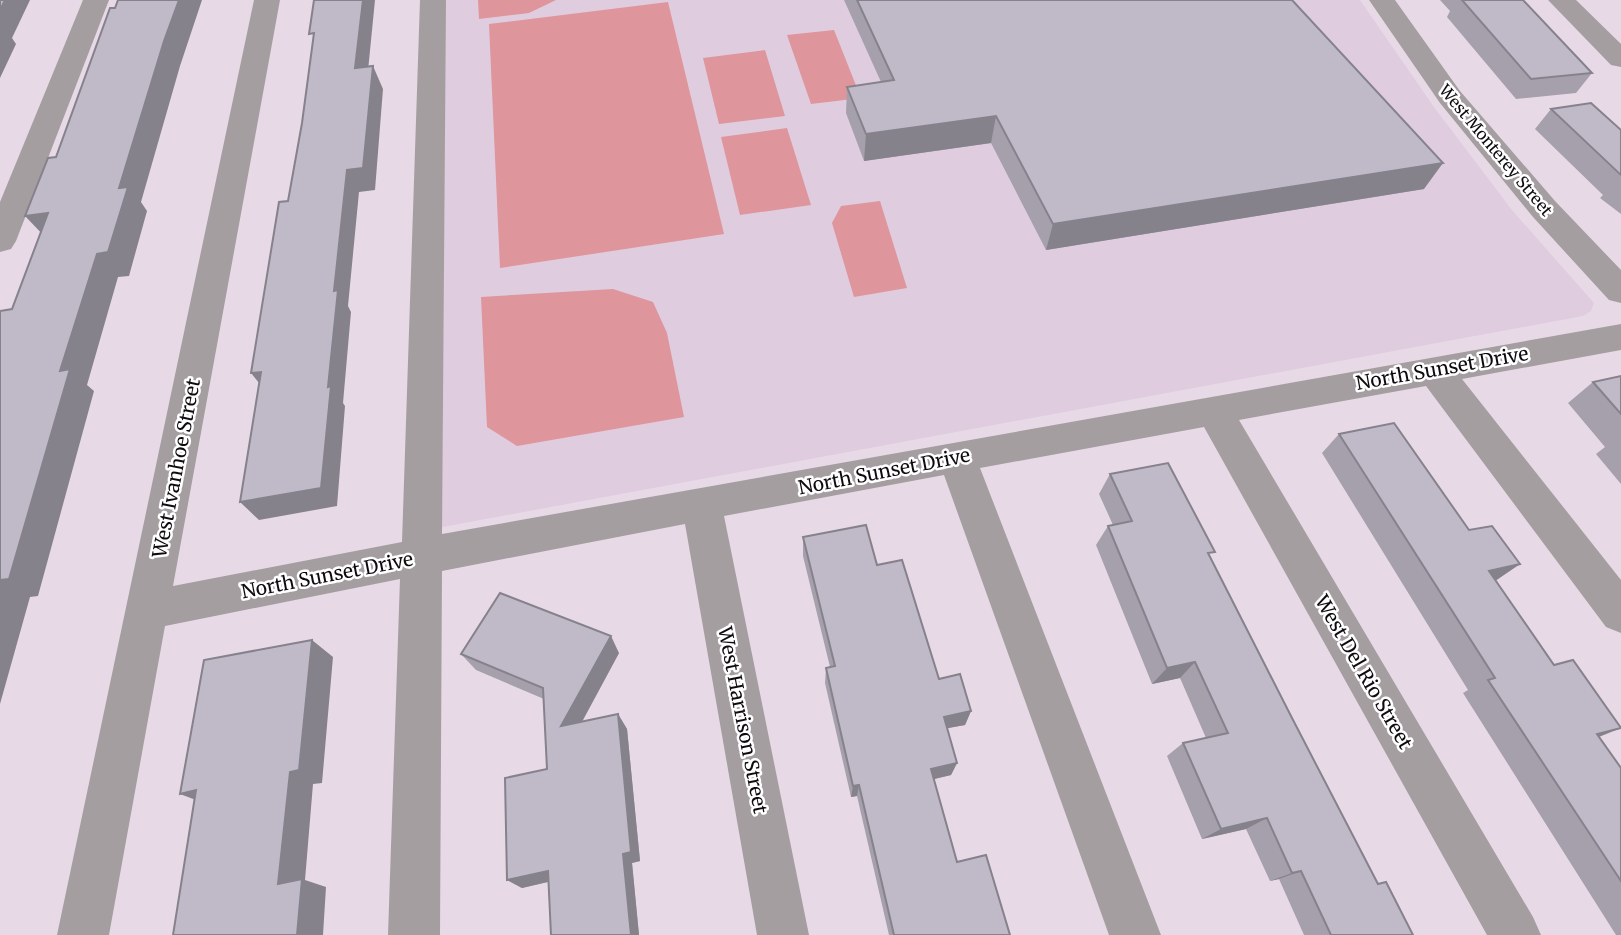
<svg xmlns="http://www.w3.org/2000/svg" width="1621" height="935" viewBox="0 0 1621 935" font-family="Merriweather,serif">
<rect width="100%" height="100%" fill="#e7dae6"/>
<!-- built -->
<path fill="#dfcddf" d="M438,0h922l74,107 78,103 82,93 -3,8 -8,5 -1151,213z"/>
<!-- green -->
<g fill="#de959b">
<path d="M478,0h78l-27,13 -50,6z"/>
<path d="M668,2l56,232 -224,34 -11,-244z"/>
<path d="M834,30l27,68 -50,6 -24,-69z"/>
<path d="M765,50l20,66 -66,8 -16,-66z"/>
<path d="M787,128l24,77 -71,10 -19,-78z"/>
<path d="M880,201l27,87 -53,9 -22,-74 9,-17z"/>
<path d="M613,289l40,13 14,31 17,84 -167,29 -30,-19 -6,-130z"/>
</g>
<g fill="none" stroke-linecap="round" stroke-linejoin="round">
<!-- minor -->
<g fill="#a59ea1" fill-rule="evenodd">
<path d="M83,0h26l-93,241 -5,8 -11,3v-50z"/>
<path d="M254,0h26l-107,586 229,-44 18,-542h26l-4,534 1179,-210v26l-159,29 159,201v53l-15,-6 -180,-241 -187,34 294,497 8,18h-54l-283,-508 -224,41 181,467h-52l-165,-460 -220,41 85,419h-52l-72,-411 -243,47 -2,364h-52l12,-356 -235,47 -56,309h-52z"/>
<path d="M1369,0h26l65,91 95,110 66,69v33l-12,-3 -76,-83 -93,-114z"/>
<path d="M1548,0h28l45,44v23l-10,-2z"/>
</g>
</g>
<!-- wall -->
<g fill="#a5a0ac">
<path d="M844,0h448l132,189 -378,61 -55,-107 -127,18 -18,-48 1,-26 34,-5z"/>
<path d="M1440,0h83l69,73 -16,20 -60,6 -69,-82 3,-6z"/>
<path d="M1551,109l70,21v84l-21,-16 3,-3 -68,-66z"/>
<path d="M1621,376v108l-25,-30 9,-7 -37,-44 25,-21z"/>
<path d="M1339,434l130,96 51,34 -25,17 104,156 22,31v167h-5l-153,-242 5,-3 -146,-237z"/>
<path d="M1110,474l100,84 168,326 35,51h-109l-25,-56 -9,2 -24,-52 -44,10 -35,-83 16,-13 23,-5 -26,-60 -28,6 -56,-139 12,-19 5,-1 -14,-31z"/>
<path d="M803,537l74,28 62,114 32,32 -6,14 -18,3 10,35 -6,12 -17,4 23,83 53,73h-121l-32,-139 -6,1 -26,-114 1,-15 4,-1 -27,-111z"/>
<path d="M619,653l-37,69 36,-8 9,15 13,132 -8,2 7,72h-88l-3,-53 -26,6 -15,-8 40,-111 -3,-70 -68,-29 -15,-16z"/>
</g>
<!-- shaded-wall -->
<g fill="#86828c">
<path d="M5,0h25l-18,38 4,6 -16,34v-68z"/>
<path d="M179,0h23l-22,66 -39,136 6,9 -18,65 -11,1 -31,108 7,6 -56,205 -8,1 -30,107v-124l60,-209 104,-330z"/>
<path d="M363,0h12l-9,91 -11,-23z"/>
<path d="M373,66l10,23 -8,101 -16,2 -11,114 3,6 -8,91 2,3 -8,100 -78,14 -19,-18 88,-115 6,-96 13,-121z"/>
<path d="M996,116l-5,27 -127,18 2,-27z"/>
<path d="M1443,163l-19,26 -378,61 7,-26z"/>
<path d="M48,213v27l-23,-24z"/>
<path d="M261,372l7,22 -17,-21z"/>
<path d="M1520,564l-25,17 -6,-10z"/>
<path d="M611,636l8,17 -47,87 -11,-14z"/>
<path d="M312,640l21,17 -11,126 -9,1 -8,96 21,7 -3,48h-26l-19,-51 12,-112z"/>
<path d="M1195,662l-15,16 -28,6 15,-16z"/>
<path d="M971,711l-6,14 -27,5 6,-13z"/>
<path d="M618,714l9,15 13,132 -8,2 7,72h-8l-8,-81z"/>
<path d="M1621,728l-32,13 8,-7z"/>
<path d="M957,763l-6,12 -25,6 5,-12z"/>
<path d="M859,785l-2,11 -6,1 2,-11z"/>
<path d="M196,790l13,15 -29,-11z"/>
<path d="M1267,818l-21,11 -44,10 19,-10z"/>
<path d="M548,871l12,8 -38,9 -15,-8z"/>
<path d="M1301,871l-22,8 -9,2 22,-8z"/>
</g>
<!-- building -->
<g fill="#c0bac8" stroke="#86828c" stroke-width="2">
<path d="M0,0h5l-5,10z"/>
<path d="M118,0h61l-15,41 -45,147 9,-1 -20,65 -11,2 -37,117 10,-2 -61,210 -9,1v-269l12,-2 36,-96 -23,3 23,-58 8,-1 54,-149h5z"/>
<path d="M314,0h49l-8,68 18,-2 -10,102 -16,2 -13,121 4,-1 -10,97 3,-1 -10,102 -81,14 21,-130 -10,1 28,-171 9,-1 14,-78 12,-90 -5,1z"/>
<path d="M857,0h435l151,163 -390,61 -57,-108 -130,18 -19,-47 47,-7z"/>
<path d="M1462,0h61l69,73 -61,6z"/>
<path d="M1591,103l30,27v45l-70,-66z"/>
<path d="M1621,376v38l-28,-32z"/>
<path d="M1394,423l75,107 23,-4 28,38 -31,7 65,94 19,-5 48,68 -24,6 24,34v113l-133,-201 7,-2 -156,-244z"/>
<path d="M1168,463l47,89 -7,1 84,165 86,166 8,-2 27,53h-82l-30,-64 -9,2 -25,-55 -46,11 -38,-86 45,-10 -33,-71 -28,6 -59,-142 24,-5 -22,-47z"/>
<path d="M866,525l11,40 25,-5 37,119 21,-5 11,37 -27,6 13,46 -26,6 26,93 29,-7 24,80h-116l-35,-150 -6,1 -27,-118 9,-2 -32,-129z"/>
<path d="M500,593l111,43 -50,90 57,-12 13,138 -8,2 8,81h-80l-3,-64 -41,9 -2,-102 42,-9 -4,-81 -82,-34z"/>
<path d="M312,640l-13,130 -9,2 -12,112 24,-5 -5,56h-124l23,-145 -16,4 24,-134z"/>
</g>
<g text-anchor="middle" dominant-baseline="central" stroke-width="5" stroke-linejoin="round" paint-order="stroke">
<!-- far-street labels -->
<g font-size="16" fill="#0e0a0e" stroke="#fff">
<text transform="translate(1496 150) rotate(50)">West Monterey Street</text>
</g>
<!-- street labels -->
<g font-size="19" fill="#0e0a0e" stroke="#fff">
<text transform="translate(1442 368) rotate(-10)">North Sunset Drive</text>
<text transform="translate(176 468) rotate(-79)">West Ivanhoe Street</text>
<text transform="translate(884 471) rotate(-11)">North Sunset Drive</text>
<text transform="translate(327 575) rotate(-11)">North Sunset Drive</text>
<text transform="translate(1364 672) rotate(60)">West Del Rio Street</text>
<text transform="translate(743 720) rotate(79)">West Harrison Street</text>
</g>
</g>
</svg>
